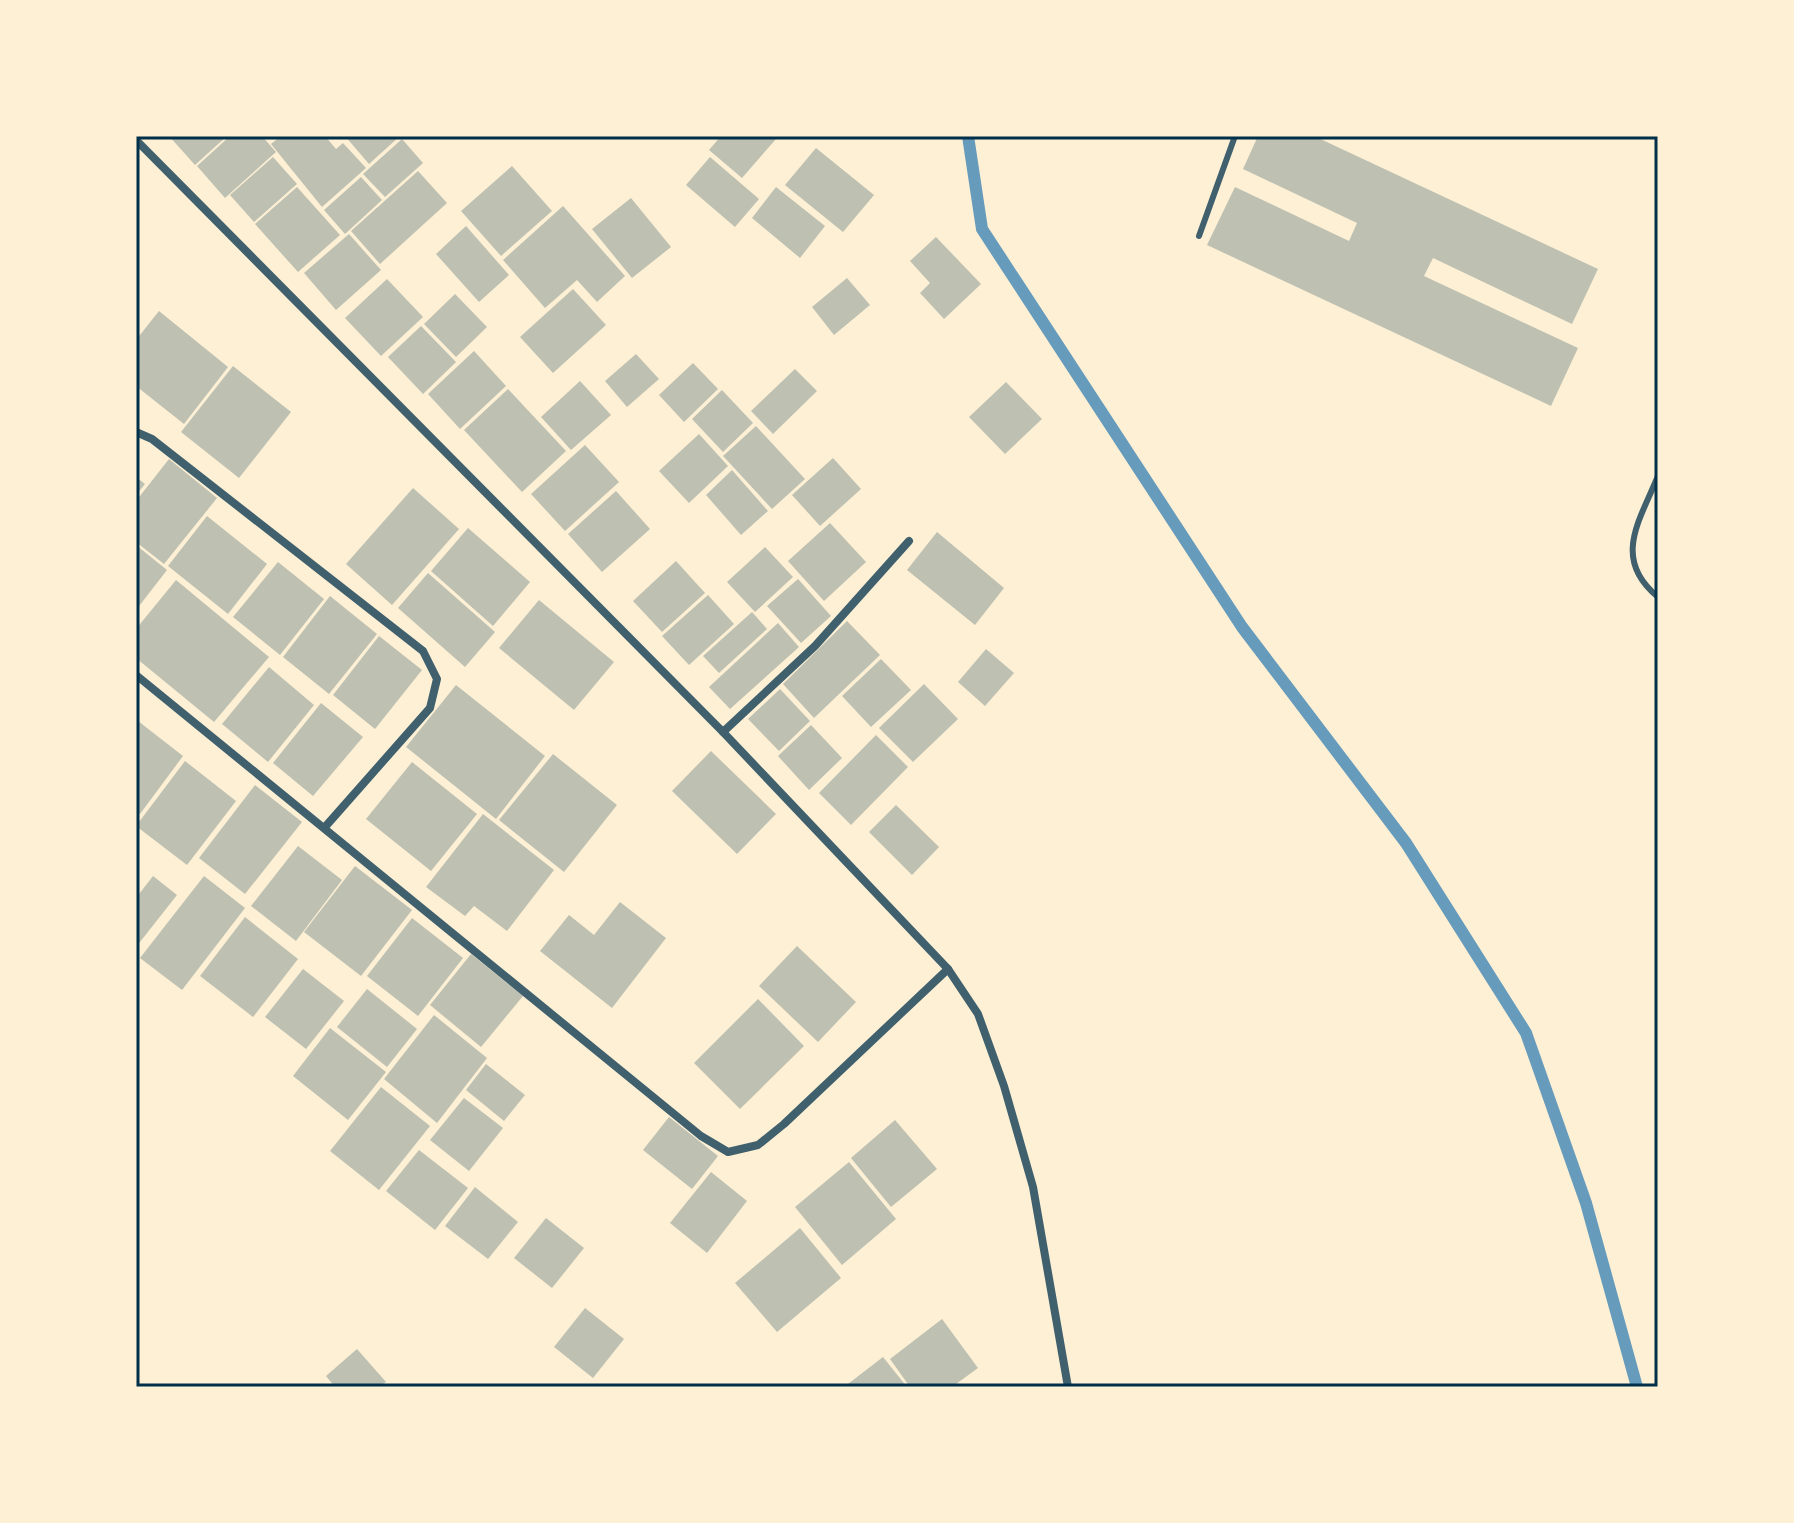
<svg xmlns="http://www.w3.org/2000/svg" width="1794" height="1523" viewBox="0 0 1794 1523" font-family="Barlow,sans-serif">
<rect width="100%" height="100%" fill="#fdf0d5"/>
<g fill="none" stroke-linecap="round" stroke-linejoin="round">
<!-- stream -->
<path stroke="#669bbc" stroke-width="12" d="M968,136l14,93 260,398 164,216 120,190 60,170 51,184"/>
</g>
<!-- building -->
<g fill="#bec0b2">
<path d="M169,136h58l-32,29z"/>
<path d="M230,136h32l14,16 -51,46 -28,-32z"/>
<path d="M281,136h44l11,13 7,-6 23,25 -44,39 -51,-63z"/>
<path d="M345,136h55l-31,28z"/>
<path d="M721,136h51l4,3 -34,39 -33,-28z"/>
<path d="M1258,136h56l284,133 -26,55 -139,-66 -9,18 154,72 -27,58 -344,-161 28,-58 114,54 8,-18 -114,-54z"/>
<path d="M402,139l21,24 -38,34 -22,-23z"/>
<path d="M816,148l58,47 -31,37 -58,-47z"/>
<path d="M273,157l24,27 -43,38 -24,-27z"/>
<path d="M710,157l49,42 -24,28 -49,-42z"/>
<path d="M512,166l40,45 -51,45 -40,-45z"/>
<path d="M418,171l29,32 -67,61 -29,-33z"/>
<path d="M361,177l21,23 -37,34 -21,-24z"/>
<path d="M297,187l43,48 -42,37 -43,-48z"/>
<path d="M776,187l49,39 -25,32 -48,-40z"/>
<path d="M631,198l40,49 -39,31 -40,-49z"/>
<path d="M563,206l62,70 -28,26 -20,-22 -32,28 -42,-48z"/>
<path d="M466,226l43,49 -30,27 -43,-48z"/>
<path d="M349,234l32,36 -45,40 -32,-37z"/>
<path d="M936,237l45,47 -37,35 -24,-26 10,-10 -20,-22z"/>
<path d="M847,278l23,27 -36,30 -22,-28z"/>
<path d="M387,279l36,38 -42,39 -36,-38z"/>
<path d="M573,289l33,36 -53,48 -33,-36z"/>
<path d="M455,294l32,33 -31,30 -32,-33z"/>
<path d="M159,311l69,56 -44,57 -48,-38v-46z"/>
<path d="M421,326l35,36 -33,32 -35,-37z"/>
<path d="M474,351l32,35 -46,43 -32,-35z"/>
<path d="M636,354l23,25 -32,28 -22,-26z"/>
<path d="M693,363l25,26 -34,33 -25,-27z"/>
<path d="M233,366l58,46 -52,66 -58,-46z"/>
<path d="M795,369l22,22 -44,43 -22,-23z"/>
<path d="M580,381l31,34 -40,35 -30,-33z"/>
<path d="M1006,382l36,37 -37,35 -36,-37z"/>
<path d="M508,389l58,62 -44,41 -58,-62z"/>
<path d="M722,390l31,33 -30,29 -31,-33z"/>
<path d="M756,426l49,53 -33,30 -49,-53z"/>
<path d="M699,434l29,32 -39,37 -30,-32z"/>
<path d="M585,445l34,37 -54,49 -34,-37z"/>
<path d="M833,458l28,31 -41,37 -28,-31z"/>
<path d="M169,459l48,39 -53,66 -28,-22v-41z"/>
<path d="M732,470l36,41 -27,24 -35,-40z"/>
<path d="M136,477l9,7 -9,11z"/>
<path d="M413,488l46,41 -67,76 -46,-41z"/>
<path d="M616,491l34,38 -48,43 -34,-38z"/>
<path d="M207,516l60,48 -39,50 -60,-48z"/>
<path d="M830,523l36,39 -42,39 -36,-40z"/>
<path d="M468,528l62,54 -37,44 -62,-55z"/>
<path d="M937,532l67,56 -29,37 -68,-55z"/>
<path d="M136,545l31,25 -31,40z"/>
<path d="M765,547l28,30 -38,35 -28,-30z"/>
<path d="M676,561l29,32 -43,39 -29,-31z"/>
<path d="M278,562l46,37 -44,56 -47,-38z"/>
<path d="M428,573l67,59 -30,35 -67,-59z"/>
<path d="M798,579l33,37 -30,27 -34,-37z"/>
<path d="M176,580l93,77 -55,65 -78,-64v-29z"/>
<path d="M708,595l26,29 -45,41 -27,-29z"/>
<path d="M330,596l47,38 -48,60 -46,-37z"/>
<path d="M539,600l75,62 -40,48 -75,-62z"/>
<path d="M752,612l15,17 -48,44 -16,-17z"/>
<path d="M847,621l33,34 -66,63 -31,-34z"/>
<path d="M778,623l21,24 -69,62 -21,-22z"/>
<path d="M379,636l43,34 -47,59 -42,-34z"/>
<path d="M986,649l28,24 -29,33 -27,-24z"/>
<path d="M881,659l30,31 -40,37 -29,-31z"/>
<path d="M269,667l45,38 -46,57 -46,-38z"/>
<path d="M924,684l34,35 -45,43 -34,-34z"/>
<path d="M456,685l89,71 -49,63 -90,-72z"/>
<path d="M780,689l30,32 -31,30 -31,-32z"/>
<path d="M321,703l42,34 -50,59 -40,-33z"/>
<path d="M138,721l45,35 -43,58 -4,-3z"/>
<path d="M811,725l31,33 -33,32 -31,-34z"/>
<path d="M876,735l32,32 -57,58 -32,-32z"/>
<path d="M711,751l65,63 -39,40 -65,-63z"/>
<path d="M553,754l64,51 -53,67 -65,-52z"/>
<path d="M185,761l51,40 -49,64 -51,-39z"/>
<path d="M412,762l65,52 -46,57 -65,-52z"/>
<path d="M255,785l47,37 -57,72 -46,-36z"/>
<path d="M896,805l43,42 -27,28 -43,-43z"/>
<path d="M483,814l71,56 -47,61 -33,-25 -9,10 -39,-29z"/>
<path d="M298,846l44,34 -46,61 -45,-35z"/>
<path d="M355,866l57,44 -51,66 -57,-44z"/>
<path d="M153,876l24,19 -41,52v-49z"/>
<path d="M204,876l41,32 -63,82 -42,-32z"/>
<path d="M620,902l46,36 -54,70 -72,-57 29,-36 25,20z"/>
<path d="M245,917l53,42 -45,58 -53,-41z"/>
<path d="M412,918l51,40 -45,58 -51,-40z"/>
<path d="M797,946l59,56 -38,40 -59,-56z"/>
<path d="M471,954l52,42 -42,51 -51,-42z"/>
<path d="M303,969l41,32 -38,48 -41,-32z"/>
<path d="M367,989l50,40 -30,38 -50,-40z"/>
<path d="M758,999l46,47 -64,63 -46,-46z"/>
<path d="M434,1015l53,43 -50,65 -53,-44z"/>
<path d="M330,1028l56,44 -38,48 -55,-44z"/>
<path d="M486,1064l39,31 -21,26 -38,-31z"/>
<path d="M381,1087l49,39 -51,64 -49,-39z"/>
<path d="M464,1098l39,30 -34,43 -39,-31z"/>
<path d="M669,1117l49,39 -26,33 -49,-39z"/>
<path d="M895,1120l42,49 -46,38 -40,-49z"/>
<path d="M419,1150l49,38 -33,42 -49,-39z"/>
<path d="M849,1162l47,57 -54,46 -47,-58z"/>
<path d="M711,1172l36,29 -40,52 -37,-30z"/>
<path d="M475,1187l43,35 -30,37 -43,-33z"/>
<path d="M546,1218l38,30 -32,40 -38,-30z"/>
<path d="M800,1228l41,50 -64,54 -42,-49z"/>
<path d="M585,1308l39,31 -31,39 -39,-31z"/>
<path d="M942,1319l36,49 -26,19h-42l-20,-28z"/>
<path d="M357,1349l29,33 -7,5h-44l-9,-11z"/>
<path d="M883,1357l24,30h-63z"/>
</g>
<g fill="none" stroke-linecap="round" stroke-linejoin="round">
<!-- service -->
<g stroke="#3f606c" stroke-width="6">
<path d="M1199,236l36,-100"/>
<path d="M1658,476c-19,46 -46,83 0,121"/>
</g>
<!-- minor -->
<g stroke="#3f606c" stroke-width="8">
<path d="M136,140l587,592 225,237 30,45 26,72 29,101 35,200"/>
<path d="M136,432l16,7 271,212 14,28 -7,29 -105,119"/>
<path d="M136,675l565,461 27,16 30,-7 26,-21 164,-155"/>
<path d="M723,732l92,-86 94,-105"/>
</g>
</g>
<!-- border -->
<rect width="1794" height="1523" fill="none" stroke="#fdf0d5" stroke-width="276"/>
<rect x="138" y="138" width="1518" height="1247" fill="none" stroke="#003049" stroke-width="3"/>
</svg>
